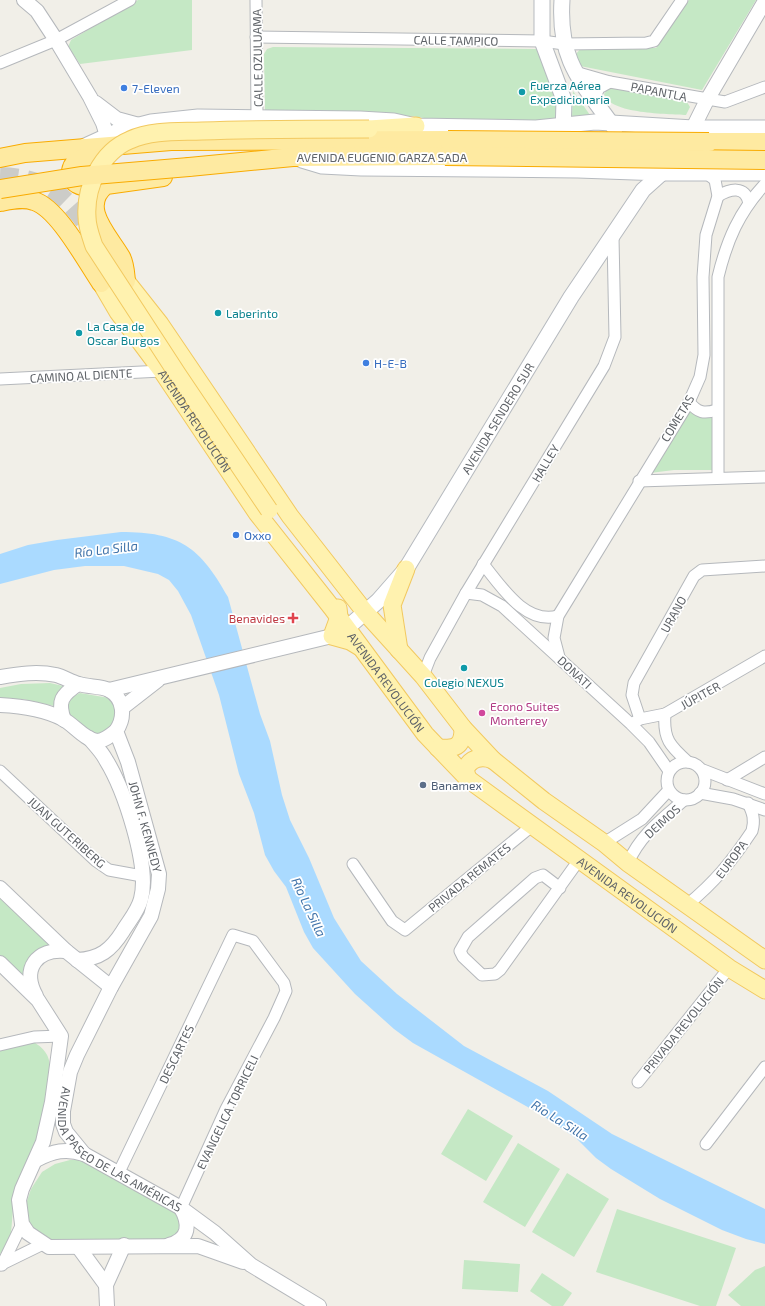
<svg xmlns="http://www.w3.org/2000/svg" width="765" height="1306" viewBox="0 0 765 1306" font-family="'Exo 2',sans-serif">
<rect width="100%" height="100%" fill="#f1efe8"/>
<!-- green -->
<g fill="#c5e8c5">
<path d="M138,0h54v50l-112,14 -12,-17 3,-7z"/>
<path d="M689,0h67l-54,90 -122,-24 -4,-12 6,-7 74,1z"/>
<path d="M273,47l263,2 5,3 21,51 -4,15 -5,4 -71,4 -72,-10 -145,-5 -1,-57 3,-5z"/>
<path d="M613,88l74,14 3,5 -4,8c-17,-1 -77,-1 -82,-21l3,-4z"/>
<path d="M573,91l17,24 -18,2z"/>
<path d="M689,411l9,5 16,-1 -2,55h-38l-24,3z"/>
<path d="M50,683l13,3 -9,20 -31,-7h-23v-11l21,-4z"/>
<path d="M80,693l35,6 4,18 -20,22c-17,-11 -34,-17 -31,-40z"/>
<path d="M0,896l53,49 -29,35 -24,-24z"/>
<path d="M32,1041c12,7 18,14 18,28l-11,67 -25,62 -3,35 -4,12 -7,9v-207z"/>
<path d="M468,1109l45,27 -27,45 -45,-27z"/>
<path d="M518,1143l42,26 -35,58 -42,-25z"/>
<path d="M70,1160h13l92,52c7,13 6,23 -9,29l-111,2 -22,-14 -6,-12 -1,-13 5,-15 11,-17 13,-8z"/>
<path d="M567,1173l42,26 -35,58 -42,-25z"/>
<path d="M617,1209l119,39 -20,58h-16l-104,-34z"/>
<path d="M464,1260l56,4 -2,28 -56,-3z"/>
<path d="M765,1266v40h-24l-13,-11 27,-25z"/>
<path d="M542,1273l30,20 -9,13h-11l-22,-15z"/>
</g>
<!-- water -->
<path fill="#aadaff" d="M121,532c59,0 79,15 107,65l32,117 10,27 12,54 8,25 19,38 25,60 27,43 36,33 67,52 84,45 64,43 153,75v35l-19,-5 -24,-9 -62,-31 -49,-30 -15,-11 -19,-19 -35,-24 -129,-72 -19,-14 -39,-35 -42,-46 -9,-16 -18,-45 -12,-16 -9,-16 -11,-42 -15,-39 -20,-79 -28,-80 -13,-24 -9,-11 -11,-6 -34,-8h-39l-31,4 -54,14v-30l28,-9 29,-5z"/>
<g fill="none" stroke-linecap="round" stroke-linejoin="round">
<!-- trunk-tunnel -->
<path stroke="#ccccc8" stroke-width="18" stroke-dasharray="18 9" stroke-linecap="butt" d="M0,176c51,2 64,19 93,57"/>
<defs>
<g id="minor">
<path d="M256,0l1,117"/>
<path d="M256,37l286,4 22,3 82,-1 8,-2 28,-41"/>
<path d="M0,63l56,-23 74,-40"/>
<path d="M575,72l35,10 115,20 40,-15"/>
<path d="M593,101l6,-13 11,-6"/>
<path d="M718,196c12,-7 27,-11 31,7"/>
<path d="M0,379l162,-8"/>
<path d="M689,402c9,11 15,12 28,8"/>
<path d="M718,477v-200c9,-37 21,-65 47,-93"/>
<path d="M639,481l126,-4"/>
<path d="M483,564c18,22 42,61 75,52"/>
<path d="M466,593l16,2 20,11 129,118 18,18 20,29"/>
<path d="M559,657l-5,-19 4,-22 131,-214 11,-25 4,-22 -1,-78 3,-42 12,-39 -3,-16 -10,-8"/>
<path d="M423,676l7,-18 36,-65 138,-227 11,-29 -2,-100"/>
<path d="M665,714c-2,25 5,32 23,48"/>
<path d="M640,719l-8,-24 2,-12 60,-107 8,-6 63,-4"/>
<path d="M633,723l7,-4 25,-5 100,-58"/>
<circle cx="686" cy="781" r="19"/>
<path d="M703,770l62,24"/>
<path d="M0,771l96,90 13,9 33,6"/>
<path d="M727,780l38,-23"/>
<path d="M700,793l33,6 32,11"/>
<path d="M604,843l38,-24 26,-28"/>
<path d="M628,863c12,-28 34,-44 56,-63"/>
<path d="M353,864l39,57 13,9 128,-105"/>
<path d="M560,888l-17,-13 -8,3 -67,59 -8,14 3,6 19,18 13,-1 5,-4 79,-110"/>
<path d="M687,905c28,-23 45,-44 65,-74 3,-11 1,-18 -4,-28"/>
<path d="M0,1045l34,-8 27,-1"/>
<path d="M638,1082l91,-114"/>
<path d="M706,1144l59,-77"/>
<path d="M119,1172l114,-237 20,6 31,42 2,8 -12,27 -48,91 -45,99"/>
<path d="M0,1265l43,-21"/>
<path d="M2,1265l20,-41"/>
</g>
<g id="tertiary">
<path d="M24,0l13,11 19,29 34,57 13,26 4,13"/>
<path d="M96,103l21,16 22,6"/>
<path d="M693,128l14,-28 58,-99"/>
<path id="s1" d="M0,677c18,-3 37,-6 56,-2 8,2 15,7 23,9 9,3 22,2 30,6 16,9 16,28 7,41l12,31 31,112 -1,15 -7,27 -40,71 -34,68 -7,17 -7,39v13l3,8 18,22 97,54 34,25 36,32 68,41"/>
<path d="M109,690l223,-54 8,-5"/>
<path d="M0,705c21,1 44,4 63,14 11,6 22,21 34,22 7,0 14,-6 19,-10"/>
<path d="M122,708l36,-28"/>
<path d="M64,720c-7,-19 -2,-25 14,-36"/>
<path d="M0,888l66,63 45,36"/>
<path d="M77,960c23,-1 34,-10 46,-29 6,-10 15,-20 18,-32 9,-33 -17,-110 -35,-139 -4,-8 -11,-15 -17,-22"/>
<path d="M0,963l38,37 23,36 -9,66 -9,40 -21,47 -3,11 3,24 6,9 21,14 149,-1 45,16"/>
<path d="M36,996c-15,-27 1,-48 30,-45"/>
<path d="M36,1160c17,-9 30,-12 48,-6"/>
<path d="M169,1245c21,-6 21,-21 12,-37"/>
<path d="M79,1248l27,37"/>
<path d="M107,1306l-1,-21 18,-40"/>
</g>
<g id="secondary">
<path d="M542,0v41l22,59 -1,35"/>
<path d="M562,0c-4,62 20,82 53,129"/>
<path d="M85,146l35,-16 31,-8 47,-5 162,2 34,2 22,5 120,2 59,-6 98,6h72"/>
<path d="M302,160l20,6 39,2 217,2 84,3h103"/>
<path id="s2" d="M347,628l31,-27 28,-32 165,-272 72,-107 19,-17"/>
</g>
<g id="primary">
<path d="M369,129l47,-3"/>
<path d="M126,281l34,43 130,192 75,96 58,64 40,52 30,32 51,41 60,42 24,20 137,97"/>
<path id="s3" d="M101,283l17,29 44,59 95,142 75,95 93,126 43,45 261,189 36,22"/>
<path d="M338,608l1,9 -7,19 18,5 10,6"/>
<path d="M399,650l-7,-45 14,-36"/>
<path d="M438,748c16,1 25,0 25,-20"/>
<path d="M468,779l-3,-9c5,-12 17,-15 28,-10"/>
</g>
<g id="trunk">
<path d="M709,142h56"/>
<path d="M0,158l25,-5 146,-12 277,-1"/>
<path d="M100,159c-6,0 -14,-2 -19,0 -11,3 -14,19 -4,25 9,5 19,3 28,1"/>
<path d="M189,167l104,-10 152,-1"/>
<path d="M0,202c11,-2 23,-5 34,-1 24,7 52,60 67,82"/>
<path d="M126,281c-1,-8 -1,-17 -5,-24 -12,-21 -43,-51 -15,-72l57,-8"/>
</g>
</defs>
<!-- minor casing -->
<use href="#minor" stroke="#b5b8bc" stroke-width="13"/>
<!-- tertiary casing -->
<use href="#tertiary" stroke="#b5b8bc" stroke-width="16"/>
<!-- secondary casing -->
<use href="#secondary" stroke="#b6babf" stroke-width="17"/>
<!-- primary casing -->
<use href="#primary" stroke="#f2c960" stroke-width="19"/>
<!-- trunk casing -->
<use href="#trunk" stroke="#f9ab00" stroke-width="20"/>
<!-- minor -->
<use href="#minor" stroke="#fff" stroke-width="11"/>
<!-- tertiary -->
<use href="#tertiary" stroke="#fff" stroke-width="14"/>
<!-- secondary -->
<use href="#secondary" stroke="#fff" stroke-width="15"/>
<!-- primary -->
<use href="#primary" stroke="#fff2af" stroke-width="17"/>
<!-- trunk -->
<use href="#trunk" stroke="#feeaa1" stroke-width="18"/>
<defs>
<path id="primary-bridge" d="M269,510l-91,-135 -84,-129c-3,-9 -7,-19 -7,-29 -2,-30 14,-65 43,-77 22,-10 49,-8 72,-9 56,-2 111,-2 167,-2"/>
<g id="trunk-bridge">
<path d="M448,140l261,2"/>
<path d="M445,156l320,4"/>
<path d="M0,189l82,-13 107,-9"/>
</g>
</defs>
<!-- primary-bridge casing -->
<use href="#primary-bridge" stroke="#f2c960" stroke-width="19" stroke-linecap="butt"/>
<!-- trunk-bridge casing -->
<use href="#trunk-bridge" stroke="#f9ab00" stroke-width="20" stroke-linecap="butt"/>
<!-- primary-bridge -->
<use href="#primary-bridge" stroke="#fff2af" stroke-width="17"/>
<!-- trunk-bridge -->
<use href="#trunk-bridge" stroke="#feeaa1" stroke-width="18"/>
</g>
<!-- markers -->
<g fill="#3f7fe0" stroke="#fff" stroke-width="1.5">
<circle cx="124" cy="88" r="4"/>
<circle cx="366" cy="363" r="4"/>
<circle cx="236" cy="535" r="4"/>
</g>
<g fill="#0f9aa8" stroke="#fff" stroke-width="1.5">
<circle cx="522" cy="92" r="4"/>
<circle cx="218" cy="313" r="4"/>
<circle cx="79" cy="333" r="4"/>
<circle cx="464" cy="668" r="4"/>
</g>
<path fill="#e0444e" stroke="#fff" stroke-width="1.5" d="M291 612h4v4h4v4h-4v4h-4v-4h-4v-4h4z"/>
<circle fill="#d1479c" stroke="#fff" stroke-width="1.5" cx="482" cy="713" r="4"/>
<circle fill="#5c6f8a" stroke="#fff" stroke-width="1.5" cx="423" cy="785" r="4"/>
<g text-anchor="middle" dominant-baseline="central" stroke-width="3.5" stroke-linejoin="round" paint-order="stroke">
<!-- street labels -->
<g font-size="12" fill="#5f6368" stroke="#fff">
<text transform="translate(456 40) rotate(1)">CALLE TAMPICO</text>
<text transform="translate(257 58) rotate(-91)">CALLE OZULUAMA</text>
<text transform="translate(659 91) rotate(11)">PAPANTLA</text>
<text x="382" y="157">AVENIDA EUGENIO GARZA SADA</text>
<text transform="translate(81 375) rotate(-3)">CAMINO AL DIENTE</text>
<text stroke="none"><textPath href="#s2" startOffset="260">AVENIDA SENDERO SUR</textPath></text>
<text transform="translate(677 418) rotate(-59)">COMETAS</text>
<text stroke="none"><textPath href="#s3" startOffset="167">AVENIDA REVOLUCIÓN</textPath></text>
<text transform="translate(545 463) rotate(-59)">HALLEY</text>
<text transform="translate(673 614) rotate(-61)">URANO</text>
<text transform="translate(575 672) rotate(43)">DONATI</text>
<text stroke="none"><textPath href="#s3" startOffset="491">AVENIDA REVOLUCIÓN</textPath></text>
<text transform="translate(700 695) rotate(-29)">JÚPITER</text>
<text transform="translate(662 821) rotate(-42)">DEIMOS</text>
<text stroke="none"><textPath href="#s1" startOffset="259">JOHN F. KENNEDY</textPath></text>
<text transform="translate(67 832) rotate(42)">JUAN GUTERIBERG</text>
<text transform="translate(731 859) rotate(-53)">EUROPA</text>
<text transform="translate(469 877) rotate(-39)">PRIVADA REMATES</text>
<text stroke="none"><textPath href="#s3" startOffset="815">AVENIDA REVOLUCIÓN</textPath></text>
<text transform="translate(683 1025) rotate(-51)">PRIVADA REVOLUCIÓN</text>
<text transform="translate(176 1054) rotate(-64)">DESCARTES</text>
<text transform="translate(227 1112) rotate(-64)">EVANGELICA TORRICELI</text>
<text stroke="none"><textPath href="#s1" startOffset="635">AVENIDA PASEO DE LAS AMÉRICAS</textPath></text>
</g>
<!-- culture labels -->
<g font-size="12" fill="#0d838f" stroke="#fff" text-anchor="start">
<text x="530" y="85">Fuerza Aérea<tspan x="530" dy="14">Expedicionaria</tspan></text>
<text x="226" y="313">Laberinto</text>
<text x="87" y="326">La Casa de<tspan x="87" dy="14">Oscar Burgos</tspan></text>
<text x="464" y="682" text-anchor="middle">Colegio NEXUS</text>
</g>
<!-- shop labels -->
<g font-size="12" fill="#366cbe" stroke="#fff" text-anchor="start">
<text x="132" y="88">7-Eleven</text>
<text x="374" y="363">H-E-B</text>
<text x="244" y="535">Oxxo</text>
</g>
<!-- health labels -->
<g font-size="12" fill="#be3a42" stroke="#fff" text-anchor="end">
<text x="285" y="618">Benavides</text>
</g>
<!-- hotel labels -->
<g font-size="12" fill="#b23c85" stroke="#fff" text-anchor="start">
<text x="490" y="706">Econo Suites<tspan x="490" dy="14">Monterrey</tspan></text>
</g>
<!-- service labels -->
<g font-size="12" fill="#4e5e75" stroke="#fff" text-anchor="start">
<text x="431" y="785">Banamex</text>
</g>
<!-- water labels -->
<g font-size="13" font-style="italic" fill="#4174aa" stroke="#fff">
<text transform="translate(106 549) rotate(-7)">Río La Silla</text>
<text transform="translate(309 907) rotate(65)">Río La Silla</text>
<text transform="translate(560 1120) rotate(32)">Río La Silla</text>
</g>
</g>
</svg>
